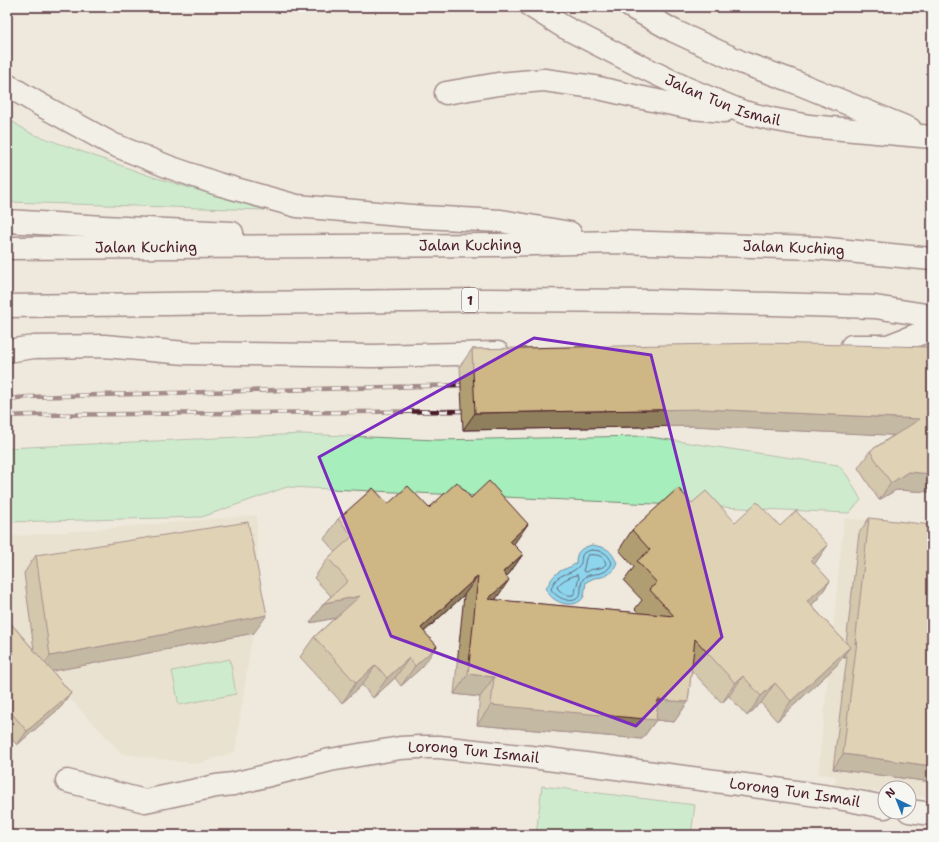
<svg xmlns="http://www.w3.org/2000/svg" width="939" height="842" viewBox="0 0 939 842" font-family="'Shantell Sans',sans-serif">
<rect width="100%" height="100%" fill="#eee9dc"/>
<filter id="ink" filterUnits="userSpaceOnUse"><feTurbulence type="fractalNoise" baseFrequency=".025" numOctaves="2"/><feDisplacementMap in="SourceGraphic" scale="8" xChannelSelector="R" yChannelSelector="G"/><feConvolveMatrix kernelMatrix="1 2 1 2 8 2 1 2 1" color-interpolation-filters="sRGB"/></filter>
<g filter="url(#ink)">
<!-- built -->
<g fill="#e4dac2">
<path d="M764,7h27l-10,7z"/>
<path d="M257,515l1,97 -8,38 -15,102 -37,12 -76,-10 -52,-55 -63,-79v-83z"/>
<path d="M844,518l88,9v271l-23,-3v-7h-24v4l-51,-7 2,-9 -18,-2z"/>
</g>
<!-- green -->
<g fill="#a6eebb" stroke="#788673">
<path d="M7,118l23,15 120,43 115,34 -258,-8z"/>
<path d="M302,434l134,6 207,-4 195,29 9,10 14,25 -12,13 -562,-26 -85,30 -195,5v-74z"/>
<path d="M230,659l6,35 -57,11 -7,-34z"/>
<path d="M542,786l153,19 -4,30h-155z"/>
</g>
<!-- water -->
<path fill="#8cd5ed" stroke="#728c9f" d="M592,545c16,3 18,4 25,18l-5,9 -10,5 -8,1 -8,4c-1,5 -1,12 -3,16 -8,11 -27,6 -34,-4 -1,-2 -2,-4 -3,-6 4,-6 7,-13 13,-16 5,-4 12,-4 17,-9 0,-12 5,-15 16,-18z"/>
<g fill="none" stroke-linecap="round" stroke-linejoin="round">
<!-- shore -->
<g stroke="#646879" stroke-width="1">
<path d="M592,550c11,1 15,2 20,13 -7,16 -21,7 -29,16 -3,5 -1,11 -3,16 -6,12 -25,2 -29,-6 6,-18 17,-12 27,-22 8,-7 -3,-14 14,-17z"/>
<path d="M588,555c8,-1 16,0 18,9 -4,5 -9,4 -16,6 -2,1 -4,2 -6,2l-1,-2c3,-5 1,-11 5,-15z"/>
<path d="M576,575h2l1,2 -4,15 -2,3c-6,1 -13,-2 -16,-8 5,-7 11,-9 19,-12z"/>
</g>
<defs>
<g id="street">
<path id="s1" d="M67,781l78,20 71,-15 17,-2 97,-24 70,-12 20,-1h19l101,11 235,31 63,9 47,9"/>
<path d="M909,811l23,3"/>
</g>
<g id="secondary">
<path id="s2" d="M532,7l32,20 74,38 50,24 55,23 29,7 37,7 123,11"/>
<path d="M631,7l43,24 69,32 47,17 120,49"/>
<path d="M446,93l52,-9 46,-4 50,7 44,10 54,11 32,3"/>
</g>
<g id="highway">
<path d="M7,85l32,19 73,40 57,23 49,17 79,22 126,11 78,4 69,12"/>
<path d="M7,221l96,6 129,6"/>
<path id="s3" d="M7,248l491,-3 118,-3 201,6 115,11"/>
<path d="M7,306l479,-6 167,1 120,3 102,3 57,9"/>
<path d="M852,346h36l44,-17"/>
<path d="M7,351l27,-4 70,-1 82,7 186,3 126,-3"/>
</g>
</defs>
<!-- street casing -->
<use href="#street" stroke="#4a1f2b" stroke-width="25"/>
<!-- secondary casing -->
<use href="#secondary" stroke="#4a1f2b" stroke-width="25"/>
<!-- highway casing -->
<use href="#highway" stroke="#4a1f2b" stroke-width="25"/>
<!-- street -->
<use href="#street" stroke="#f6f6f2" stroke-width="22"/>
<!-- secondary -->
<use href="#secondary" stroke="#f6f6f2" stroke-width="22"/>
<!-- highway -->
<use href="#highway" stroke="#f6f6f2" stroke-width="22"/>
<defs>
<g id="rail">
<path d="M7,399l21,-2 433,-12"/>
<path d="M7,416l25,-1 430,-4"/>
</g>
</defs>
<!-- rail casing -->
<use href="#rail" stroke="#4a1f2b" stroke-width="4.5"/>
<!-- rail -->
<use href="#rail" stroke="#f6f6f2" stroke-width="3" stroke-dasharray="9" stroke-linecap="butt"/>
</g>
<!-- wall -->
<g fill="#b19d72" stroke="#4a1f2b">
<path d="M932,347v145l-36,-2 -17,10 -21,-32 12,-17 24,-16 -202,-9 -229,4 -3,-64 12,-17z"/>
<path d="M692,503l43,19 45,4 48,19 -14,19 16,17 -14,20 -5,4 35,38 13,-110 10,-15 63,264 -99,-13 14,-113 -3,3 1,-5 -9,12 -59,55 -16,-18 -14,13 -18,-20 -7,7 -31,-33 -3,32 -14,20 -18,-2 -14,19 -165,-14 3,-28 -26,-3 10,-99 -40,37 -1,34 -22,20 -6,-8 -22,20 -11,-13 -20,18 -42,-46 14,-20 21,-19 -25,5 14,-20 7,-7 -17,-18 14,-20 7,-6 -11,-13 14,-20 50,-15 41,4 85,37 9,9 -14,20 -3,2 -11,24 144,13 -4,-4 7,-9 -18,-19 10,-14 -15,-17 13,-20z"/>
<path d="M36,555l218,78 -202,38 19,22 -10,14 -44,38 -10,-11v-115l27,31 -10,-77z"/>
</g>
<!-- shaded-wall -->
<g fill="#907f5d" stroke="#4a1f2b">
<path d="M704,409l216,10 -12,17 -216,-10 -229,4 12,-17z"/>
<path d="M908,472l24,2v18l-36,-2 -17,10 12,-17z"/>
<path d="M528,524l-14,20 -18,16 14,-19z"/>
<path d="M828,545l-14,20 -3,-5z"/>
<path d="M523,554l-14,20 -20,18 14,-20z"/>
<path d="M478,576l-14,19 -57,52 14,-19z"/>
<path d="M509,580l-13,19 -22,20 14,-20z"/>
<path d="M830,581l-14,20 -23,20 14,-20z"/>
<path d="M360,596l-14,20 -36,7 14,-20z"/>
<path d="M267,615l-13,18 -216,41 12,-18z"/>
<path d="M437,646l-14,20 -22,20 14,-20z"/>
<path d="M850,647l-14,19 -59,55 14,-20z"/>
<path d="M409,658l-14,20 -22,20 14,-20z"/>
<path d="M376,665l-14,20 -20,18 14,-20z"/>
<path d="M468,674l26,3 -14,20 -26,-3z"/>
<path d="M743,676l-14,20 -7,7 13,-20z"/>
<path d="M775,683l-14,20 -14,13 14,-20z"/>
<path d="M71,693l-10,14 -44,38 10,-14z"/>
<path d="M658,700l30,2 -14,20 -18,-2 -14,19 -165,-14 14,-20z"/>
<path d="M843,754l89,12v16l-99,-13z"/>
</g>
<!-- building -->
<g fill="#ceb685" stroke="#4a1f2b">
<path d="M765,343l167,4v127l-24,-2 -17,11 -21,-32 50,-32 -216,-10 -229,4 -3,-64z"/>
<path d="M489,481l39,43 -18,17 13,13 -20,18 6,8 -21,19 186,17 -25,-27 8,-6 -20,-22 13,-11 -18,-20 46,-42 14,15 14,-12 29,31 22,-20 23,24 16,-15 32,34 -17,15 19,21 -23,20 43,46 -59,54 -16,-18 -14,13 -18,-20 -8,7 -40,-44 -7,63 -30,-2 -2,20 -165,-15 3,-28 -26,-3 10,-98 -57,52 16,18 -22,20 -6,-8 -22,20 -11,-13 -20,18 -42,-46 46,-41 -36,7 24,-22 -20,-23 25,-22 -15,-17 35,-31 15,16 20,-18 21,22 28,-26 14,16z"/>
<path d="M869,518l63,7v241l-89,-12 14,-113 -2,3z"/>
<path d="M248,522l19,93 -217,41 -14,-101z"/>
<path d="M7,619l64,74 -44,38 -20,-23z"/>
<path d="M7,795l3,15h-3z"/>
</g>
</g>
<!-- marked area -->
<path d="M0 0H939V842H0ZM534,338l117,17 71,282 -86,89 -245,-90 -72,-179z" fill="#eee9dc" fill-opacity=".55" fill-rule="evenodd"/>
<path fill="none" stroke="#7b2cbf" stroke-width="3" stroke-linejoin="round" d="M534,338l117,17 71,282 -86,89 -245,-90 -72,-179z"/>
<g text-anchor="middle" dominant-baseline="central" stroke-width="3.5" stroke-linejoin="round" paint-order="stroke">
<!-- shield labels -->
<rect fill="#f6f6f2" stroke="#7e6067" stroke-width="1" x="462" y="288" width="16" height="24" rx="3"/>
<g font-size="14" font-weight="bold" fill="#4a1f2b">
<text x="470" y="300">1</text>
</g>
<!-- street labels -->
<g font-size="15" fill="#4a1f2b" stroke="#f6f6f2">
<text stroke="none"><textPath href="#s2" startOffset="213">Jalan Tun Ismail</textPath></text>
<text stroke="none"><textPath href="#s3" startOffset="463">Jalan Kuching</textPath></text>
<text stroke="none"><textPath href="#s3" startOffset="139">Jalan Kuching</textPath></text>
<text stroke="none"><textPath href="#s3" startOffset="787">Jalan Kuching</textPath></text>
<text stroke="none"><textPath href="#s1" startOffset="415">Lorong Tun Ismail</textPath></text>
<text stroke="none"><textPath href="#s1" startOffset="739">Lorong Tun Ismail</textPath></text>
</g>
</g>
<!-- margin -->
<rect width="939" height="842" fill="none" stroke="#f6f6f2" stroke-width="24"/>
<rect x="12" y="12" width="915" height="818" fill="none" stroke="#4a1f2b" stroke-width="1.5" filter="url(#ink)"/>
<!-- north arrow -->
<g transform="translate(897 800) rotate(317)"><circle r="19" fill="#f6f6f2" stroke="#b1a0a2"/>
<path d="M0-3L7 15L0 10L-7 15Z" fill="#1f6fb2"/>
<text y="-6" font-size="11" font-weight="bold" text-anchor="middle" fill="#4a1f2b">N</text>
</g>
</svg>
